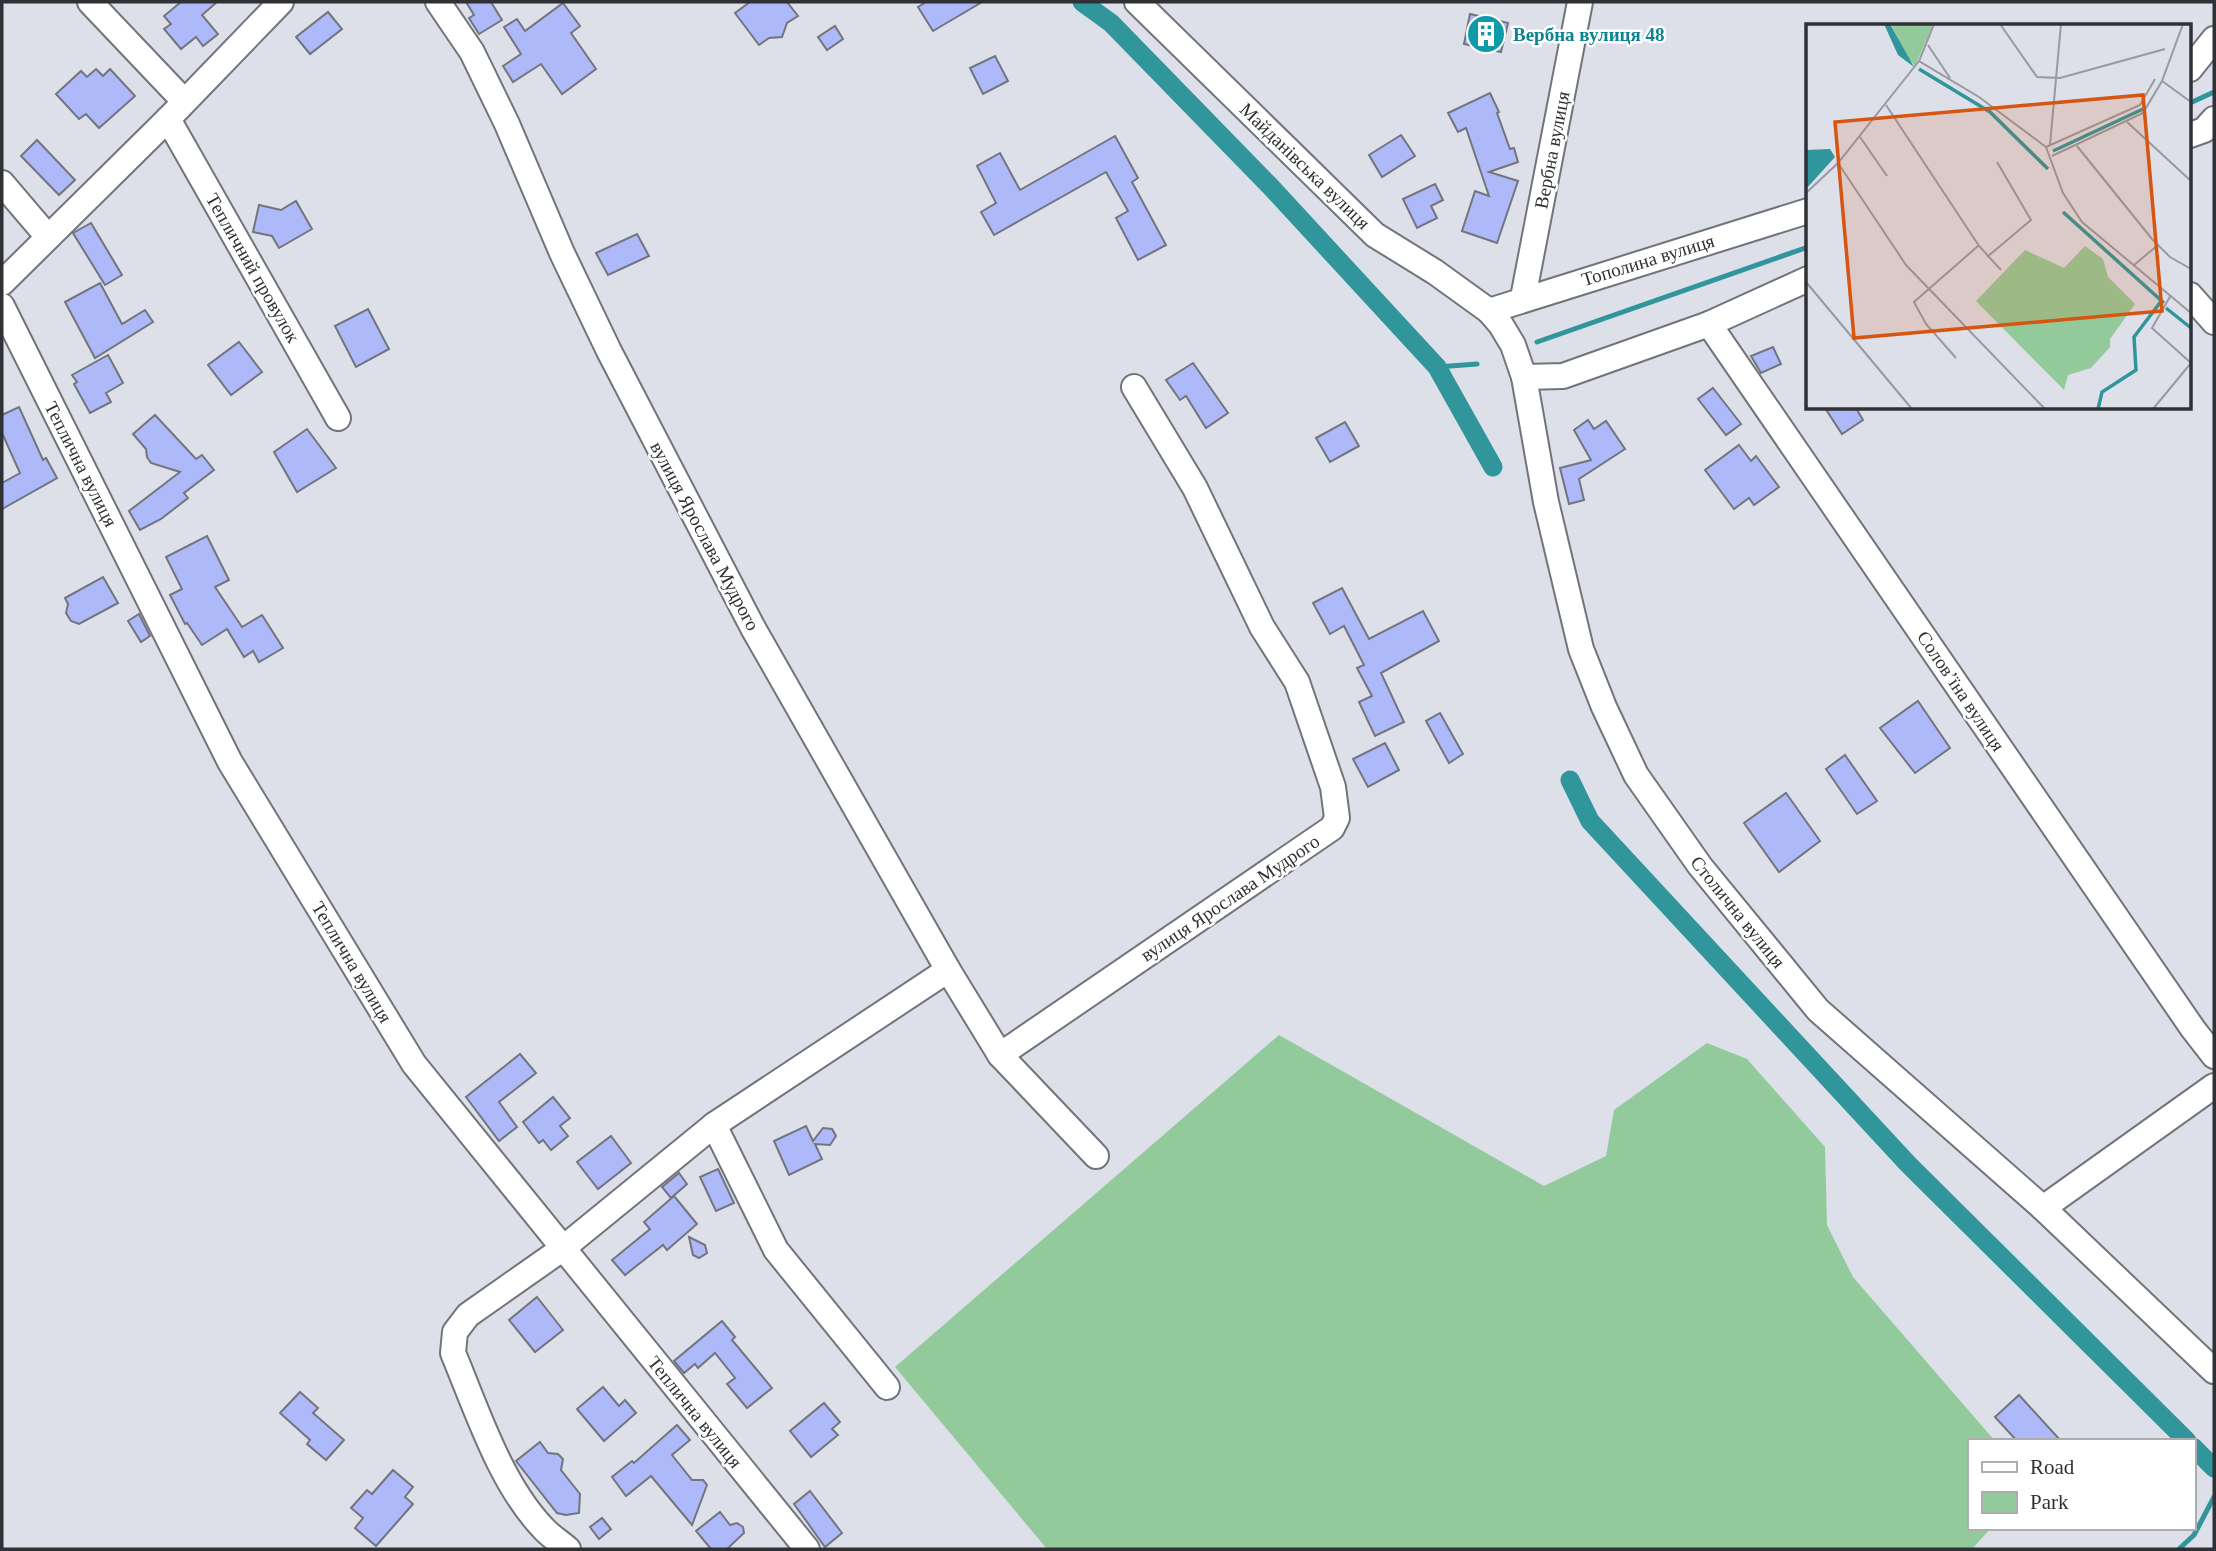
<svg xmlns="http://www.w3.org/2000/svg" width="2216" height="1551" viewBox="0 0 2216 1551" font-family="'Times New Roman',serif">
<rect width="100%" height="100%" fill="#dddfe9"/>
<!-- green -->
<path fill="#92ca9c" d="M1279,1035l265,151 62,-30 8,-46 93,-67 40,16 78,88 2,78 26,52 142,164h-26v87h22l-19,21h-925l-152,-182z"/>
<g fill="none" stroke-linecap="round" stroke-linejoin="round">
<!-- stream -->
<g stroke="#30969b" stroke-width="5">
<path d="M2190,103l24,-11"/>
<path d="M1537,342l271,-95"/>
<path d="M1437,367l40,-3"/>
<path d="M2179,1549l15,-14 20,-38"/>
</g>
<!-- canal -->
<g stroke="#30969b" stroke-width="19">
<path d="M1082,2l29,21 159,163 167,181 56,100"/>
<path d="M1570,780l20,41 318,343 279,277"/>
<path d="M2193,1447l21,21"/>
</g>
</g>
<!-- building -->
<g fill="#adb9f9" stroke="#73757e" stroke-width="2">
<path d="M181,2h36l-15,13 16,19 -15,12 -7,-9 -15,12 -17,-20 7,-5 -7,-8z"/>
<path d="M466,2h25l11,18 -23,14 -10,-16 5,-3z"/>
<path d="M750,2h37l11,14 -11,7 -5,14 -13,1 -10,7 -24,-32z"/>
<path d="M926,2h56l-49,29 -15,-24z"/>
<path d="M563,3l17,23 -9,7 25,36 -34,25 -21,-30 -28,18 -10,-16 18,-12 -17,-27 13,-8 8,12z"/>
<path d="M328,12l14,17 -32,25 -14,-17z"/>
<path d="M1470,14l38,9 -7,29 -37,-8z"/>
<path d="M835,26l8,13 -16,11 -9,-13z"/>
<path d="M995,56l13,25 -25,13 -13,-26z"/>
<path d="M96,69l7,7 7,-7 25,27 -36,32 -13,-14 -7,5 -23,-25 25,-23 6,6z"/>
<path d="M1490,93l9,19 -2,1 13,36 4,-1 4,14 -29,10 29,9 -21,62 -35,-12 13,-40 14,5 -23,-68 -8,4 -10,-19z"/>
<path d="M1401,135l14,21 -33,21 -13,-22z"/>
<path d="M1115,136l23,42 -6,4 34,63 -28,15 -22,-42 12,-7 -22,-39 -112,63 -13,-23 15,-9 -19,-37 23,-13 20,37z"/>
<path d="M37,140l38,40 -16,15 -38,-39z"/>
<path d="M1435,184l8,16 -12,6 6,12 -20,10 -14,-29z"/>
<path d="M296,201l16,28 -33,19 -7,-12 -19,-4 6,-27 22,5z"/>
<path d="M91,223l31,52 -17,10 -32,-52z"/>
<path d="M637,234l12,22 -41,19 -12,-22z"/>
<path d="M100,283l22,41 23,-14 8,12 -58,36 -30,-56z"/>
<path d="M368,309l21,40 -33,18 -21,-41z"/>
<path d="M239,342l23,30 -31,23 -23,-30z"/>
<path d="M1773,347l8,17 -20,9 -10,-17z"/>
<path d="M108,355l15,28 -17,10 5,9 -21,11 -16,-29 3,-2 -5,-7z"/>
<path d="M1193,363l35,50 -22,15 -20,-32 -6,4 -14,-20z"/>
<path d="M1713,388l28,36 -15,11 -28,-36z"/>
<path d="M19,407l24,53 3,-2 11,20 -55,31v-26l18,-10 -18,-40v-18z"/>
<path d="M1825,408h31l7,12 -21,14z"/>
<path d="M155,415l41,44 6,-4 12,15 -30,23 4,5 -27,21 -21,11 -11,-19 51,-39 -29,-9 -4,-6 -1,-8 -13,-15z"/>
<path d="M1588,420l6,9 12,-8 19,28 -46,30 5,21 -15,4 -9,-36 31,-8 -17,-30z"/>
<path d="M1345,422l14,24 -29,16 -14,-24z"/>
<path d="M307,429l29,39 -39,24 -23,-40z"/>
<path d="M1739,445l12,16 5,-5 23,31 -25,18 -5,-7 -15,11 -29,-39z"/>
<path d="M207,536l22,44 -14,7 27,40 20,-12 21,33 -24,14 -6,-11 -9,6 -17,-28 -25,16 -15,-22 -2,1 -15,-29 12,-6 -16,-32z"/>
<path d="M103,577l15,26 -39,21 -8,-3 -5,-8 2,-9 -3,-6z"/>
<path d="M1342,588l27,51 54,-28 16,30 -58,32 23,49 -29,14 -16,-34 13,-6 -15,-28 7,-3 -20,-39 -14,8 -17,-31z"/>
<path d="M139,614l11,22 -9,6 -13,-21z"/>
<path d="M1918,701l32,47 -35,25 -35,-45z"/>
<path d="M1440,713l23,41 -14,9 -23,-42z"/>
<path d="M1385,743l14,27 -31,17 -15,-28z"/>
<path d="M1845,755l32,46 -20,13 -31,-45z"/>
<path d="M1786,793l34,48 -41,31 -35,-49z"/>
<path d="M520,1054l16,19 -37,29 18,25 -18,14 -33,-44z"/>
<path d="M553,1097l17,21 -10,8 8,10 -17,14 -8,-10 -4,3 -16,-21z"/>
<path d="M806,1126l7,15 10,-13 9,1 4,7 -6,9 -15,-1 7,15 -33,16 -15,-34z"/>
<path d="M611,1136l20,27 -33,26 -21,-27z"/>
<path d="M718,1169l16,34 -18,8 -16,-34z"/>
<path d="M679,1173l8,11 -16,14 -9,-11z"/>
<path d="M674,1196l23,28 -30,26 -4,-5 -38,30 -13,-15 38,-31 -6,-7z"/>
<path d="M689,1237l16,8 2,8 -8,5 -6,-3z"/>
<path d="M537,1297l26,33 -28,22 -26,-32z"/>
<path d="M722,1321l13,16 -3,3 40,48 -25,20 -20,-24 8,-6 -20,-25 -17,15 -3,-4 -11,9 -10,-12z"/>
<path d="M603,1387l16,19 6,-6 11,13 -32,28 -27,-32z"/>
<path d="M300,1392l18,16 -5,5 31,27 -18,20 -19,-16 3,-4 -30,-27z"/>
<path d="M2019,1395l42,46h-44l-22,-24z"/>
<path d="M824,1403l16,19 -8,7 6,6 -27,22 -21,-26z"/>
<path d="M677,1425l13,15 -18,15 20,25h11l4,5 -15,40 -41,-49 -25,20 -14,-19 20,-16 2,2z"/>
<path d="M540,1442l8,11 10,1 5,5 -2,11 19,24 -1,19 -13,2 -9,-2 -41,-52z"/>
<path d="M393,1470l20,17 -8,10 8,7 -37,42 -21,-18 8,-10 -12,-10 16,-18 5,4z"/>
<path d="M810,1491l32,42 -17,14 -31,-43z"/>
<path d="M720,1512l10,13 7,-2 6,4 1,6 -17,16h-16l-15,-18z"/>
<path d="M602,1518l9,11 -12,10 -9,-12z"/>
</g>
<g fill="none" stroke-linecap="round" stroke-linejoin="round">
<defs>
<g id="minor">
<path d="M90,2l94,99"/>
<path d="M438,2l34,50 35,72 55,129 47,98 144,277 195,342 52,85 96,101"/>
<path d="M1137,2l238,233 60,37 54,39 12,14 12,20 11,32 22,125 35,147 23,58 32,68 64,91 118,144 225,198 171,163"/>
<path d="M2190,69l24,-30"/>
<path d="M168,119l170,299"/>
<path d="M2190,135l14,-5 10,-11"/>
<path d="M2,183l46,54"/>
<path d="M2,283l166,-164 113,-117"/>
<path d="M2190,295l24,27"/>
<path d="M1523,298l57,-296"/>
<path d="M2,306l228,456 184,302 393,485"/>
<path d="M1489,311l319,-100"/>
<path d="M1709,324l484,705 21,27"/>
<path d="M1524,377l39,-1 146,-52 99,-45"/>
<path d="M1000,1055l332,-227 5,-10 -4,-31 -36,-105 -35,-55 -67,-139 -61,-101"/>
<path d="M714,1125l62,125 111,137"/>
<path d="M2043,1208l171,-122"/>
<path d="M568,1549c-8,-7 -18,-13 -25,-21 -43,-45 -66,-118 -90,-175l2,-21 13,-17 94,-66 152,-124 234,-155"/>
</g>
</defs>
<!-- minor casing -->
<use href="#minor" stroke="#72747d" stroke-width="28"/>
<!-- minor -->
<use href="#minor" stroke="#fff" stroke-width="24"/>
</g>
<!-- icons -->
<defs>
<symbol id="building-disc" viewBox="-11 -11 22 22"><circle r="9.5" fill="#0f9aa8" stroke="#fff"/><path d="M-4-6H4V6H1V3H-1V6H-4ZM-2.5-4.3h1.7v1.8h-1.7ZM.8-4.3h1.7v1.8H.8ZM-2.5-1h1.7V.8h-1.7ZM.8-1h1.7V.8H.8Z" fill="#fff"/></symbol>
</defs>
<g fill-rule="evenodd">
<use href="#building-disc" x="1464" y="12" width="44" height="44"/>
</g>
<g text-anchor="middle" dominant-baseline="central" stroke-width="5" stroke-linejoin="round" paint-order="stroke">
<!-- culture labels -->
<g font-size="19" font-weight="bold" fill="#0d838f" stroke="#fff" text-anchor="start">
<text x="1513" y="34">Вербна вулиця 48</text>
</g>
<!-- street labels -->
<g font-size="19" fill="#303135" stroke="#fff">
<text transform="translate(1552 150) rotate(-79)">Вербна вулиця</text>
<text transform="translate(1305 166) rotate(44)">Майданівська вулиця</text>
<text transform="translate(1648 260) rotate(-17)">Тополина вулиця</text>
<text transform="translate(253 268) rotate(60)">Тепличний провулок</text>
<text transform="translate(81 464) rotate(63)">Теплична вулиця</text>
<text transform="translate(705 536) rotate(62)">вулиця Ярослава Мудрого</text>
<text transform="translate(1961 691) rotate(56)">Соловʼїна вулиця</text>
<text transform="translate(1230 898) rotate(-34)">вулиця Ярослава Мудрого</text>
<text transform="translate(1738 912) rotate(51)">Столична вулиця</text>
<text transform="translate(352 962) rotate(59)">Теплична вулиця</text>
<text transform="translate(695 1412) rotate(51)">Теплична вулиця</text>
</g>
</g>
<!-- overview -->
<g transform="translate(1806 24)">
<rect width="385" height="385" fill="#dddfe9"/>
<path d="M85,0h42l-18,42 -8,-9zM279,222l18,13 5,18 27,27 -25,35v8l-19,21 -23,7 -4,15 -88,-89 49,-51 39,18z" fill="#92ca9c"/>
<path d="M78,0h6l24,43 -16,-12zM24,125l5,8 -29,32v-39z" fill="#30969b"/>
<path fill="none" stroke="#30969b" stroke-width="3.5" d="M113,45l71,43 58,57M247,127l90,-42M257,188l101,91M360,284l25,20M292,385l4,-17 34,-22 -2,-33 28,-37"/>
<path fill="none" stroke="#9899a1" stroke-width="2" d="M128,0l-15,37 60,36 67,50 17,46 19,29 109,91M194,0l37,53 23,1 105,-29M122,21l22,33M356,57l29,21M80,81l93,141 22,24M321,98l64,59M54,113l27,39M244,121l11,-121M271,122l75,93 18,18 21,12M240,123l94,-42 15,-26M246,132l91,-43 19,-32 21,-57M32,139l68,102 139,144M0,169l32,-30 81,-102M181,233l44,-37 -34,-58M328,241l24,-20M0,258l106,127M365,271l-19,33 39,35M150,334l-30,-34 -12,-22 64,-56M347,385l38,-46"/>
<path fill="#d65510" fill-opacity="0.15" stroke="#d65510" stroke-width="3.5" d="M337,71l19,216 -308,27 -19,-216z"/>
<rect width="385" height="385" fill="none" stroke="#303135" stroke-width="3.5"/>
</g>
<!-- border -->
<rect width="2216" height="1551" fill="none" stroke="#303135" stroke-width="7"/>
<!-- legend -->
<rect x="1968" y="1439" width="228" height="91" fill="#ffffff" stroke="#acadae" stroke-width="2"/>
<rect x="1982" y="1462" width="35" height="10" fill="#ffffff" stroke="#acadae" stroke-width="2"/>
<text x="2030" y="1474" font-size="21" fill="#303135">Road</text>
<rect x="1982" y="1492" width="35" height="21" fill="#92ca9c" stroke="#acadae" stroke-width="2"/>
<text x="2030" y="1509" font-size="21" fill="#303135">Park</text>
</svg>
